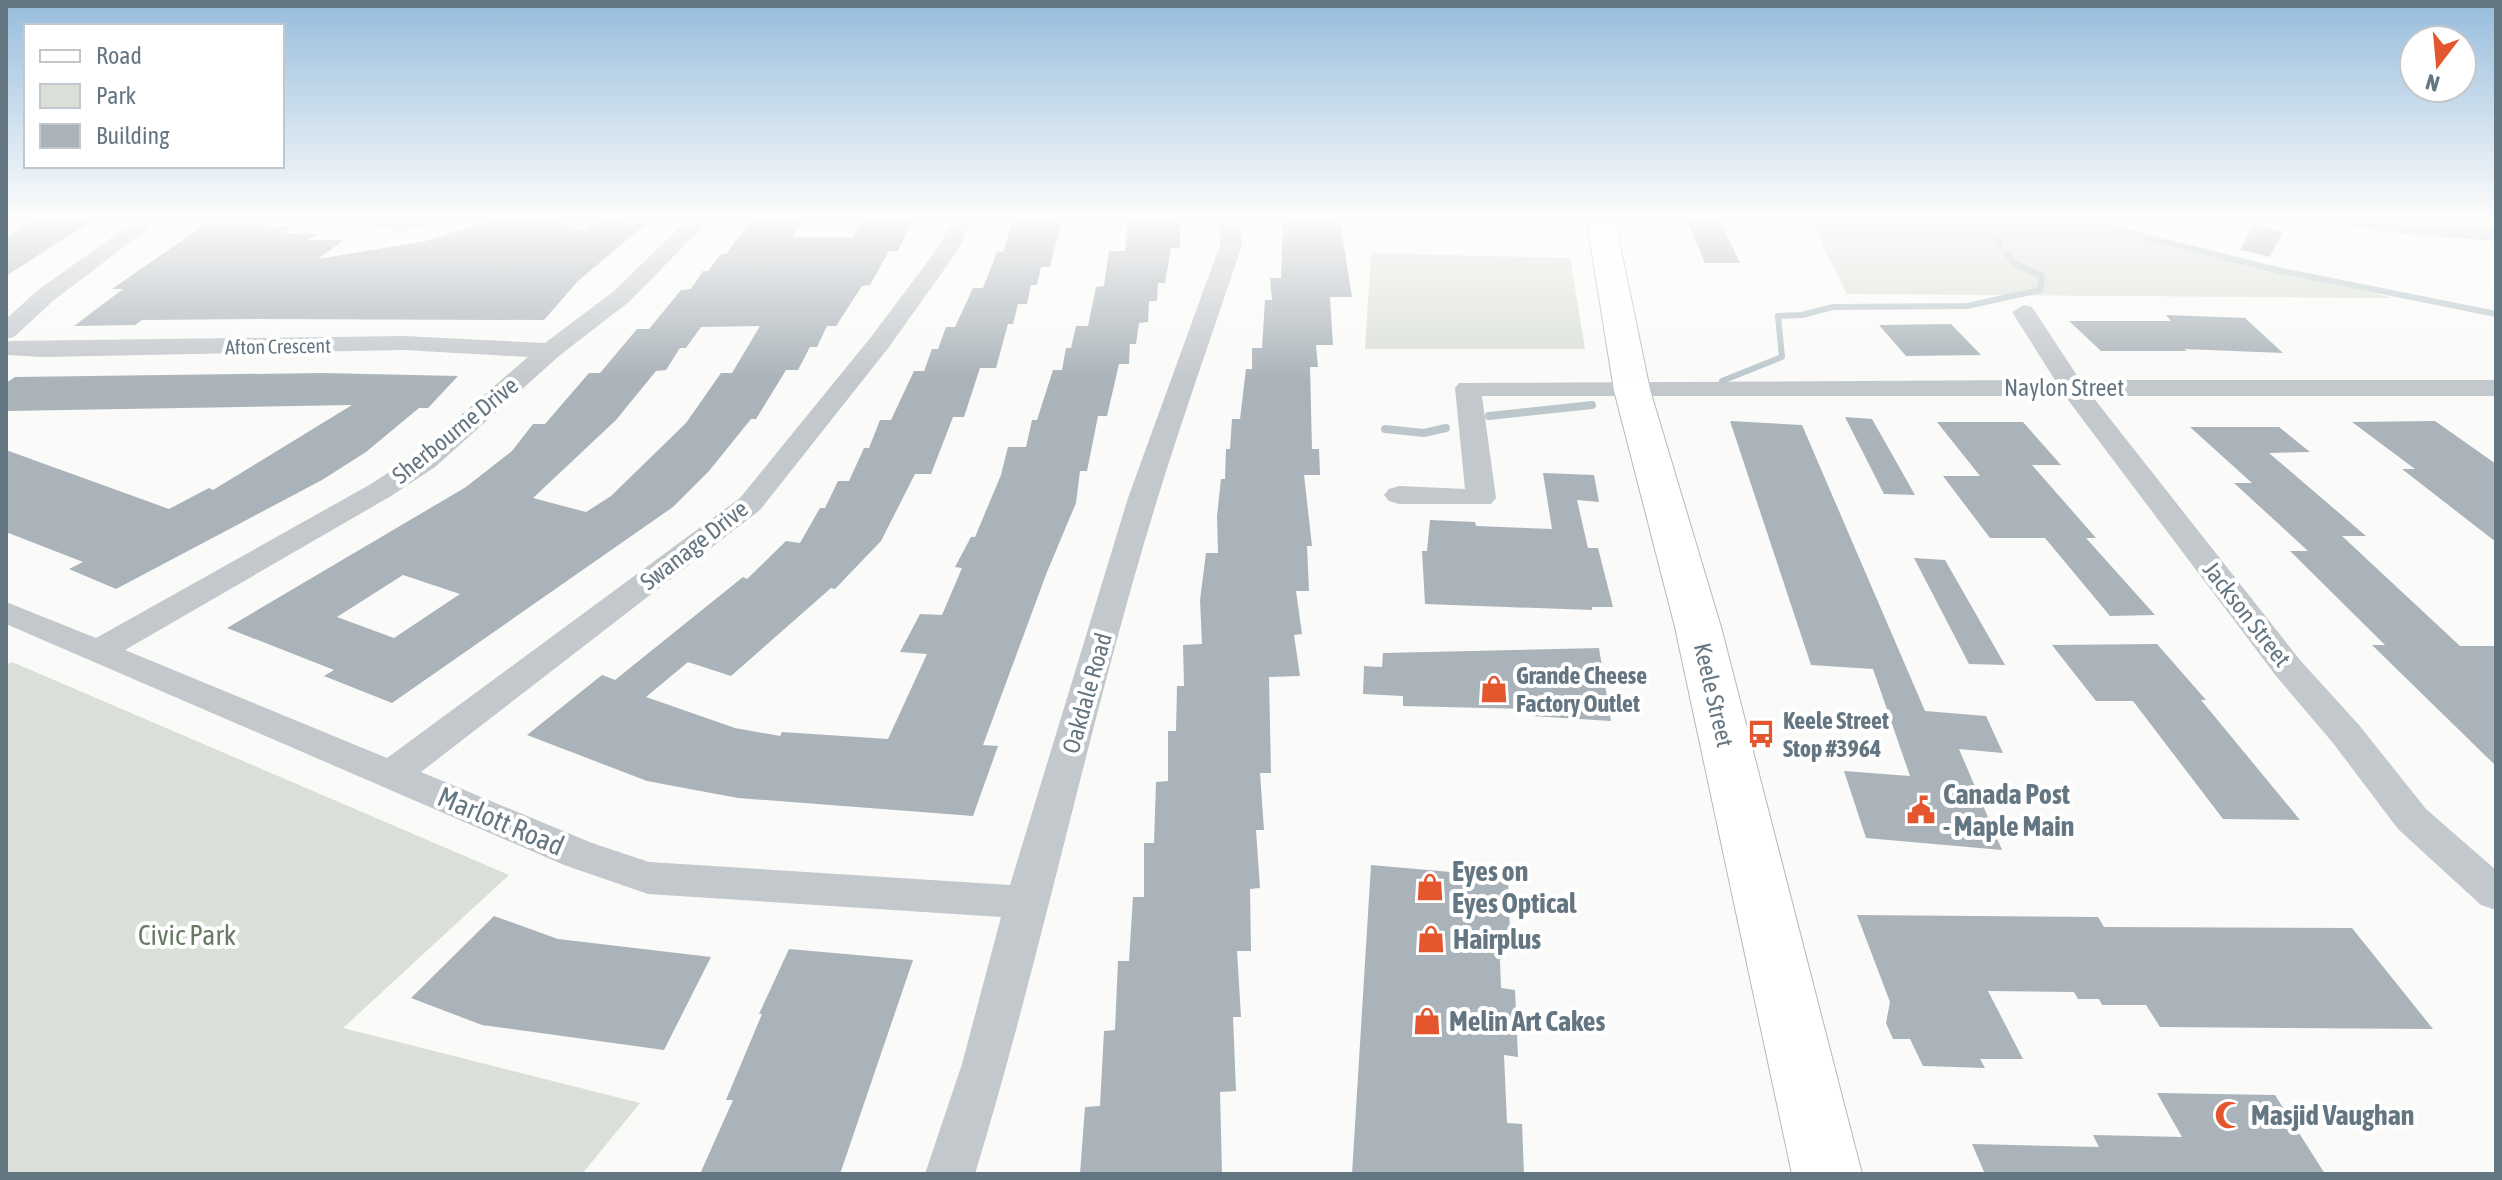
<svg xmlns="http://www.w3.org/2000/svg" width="2502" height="1180" viewBox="0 0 2502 1180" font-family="'Asap Condensed',sans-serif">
<rect width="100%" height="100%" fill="#fafaf8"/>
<!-- green -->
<g fill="#dadfd7">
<path d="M1808,216h262l323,82 -546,-4z"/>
<path d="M1371,253l199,5 15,91h-220z"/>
<path d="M12,662l497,213 -166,153 297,75 -58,71h-576v-509z"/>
</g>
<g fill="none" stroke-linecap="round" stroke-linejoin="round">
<!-- stream-far1 -->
<g stroke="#bbc7cb" stroke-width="6">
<path d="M1980,216l20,28"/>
<path d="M2062,216l215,54 219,44"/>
<path d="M1722,381l60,-24 -4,-41 24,-1 31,-8 134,-1 73,-16 2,-14 -28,-13 -8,-10"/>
</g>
<!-- stream -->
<g stroke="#bbc7cb" stroke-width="8">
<path d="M1489,416l103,-11"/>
<path d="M1385,429l39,4 22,-5"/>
</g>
</g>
<!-- building -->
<g fill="#aab3b9" fill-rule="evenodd">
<path d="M44,216h55l-93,60v-39z"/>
<path d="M503,216h42l39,15 14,-10 49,2 -69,58 -34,39 -284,-1 -118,1 -7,5 -61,1 49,-37h-11l94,-65 86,3 -9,6 35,1 -10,6h36l-26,19 108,-18z"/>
<path d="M1685,216h33l22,47h-35z"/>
<path d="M1062,219l-12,48h-9l-4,18h-6l-4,19h-9l-5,20h-5l-12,44h-16l-16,49h-11l-22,57h-16l-34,67 -46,48 -4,-1 -100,88 -43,-14 -42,35 89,31 45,8 2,-4 106,7 39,-85 -27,-2 20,-38 22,1 20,-47 -7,-1 16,-30h4l26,-62 7,-28h18l6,-27h5l16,-50h9l4,-22h5l5,-22h12l8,-39 8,-1 5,-35h16l3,-32h52v29h-9l-6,35h-7l-1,18h-8l-1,21 -9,1 -3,21h-6l-1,20h-10l-12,52h-9l-11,55h-7l-4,32 -29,69 -64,173 15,1 -25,70 -235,-18 -91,-17 -120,-46 75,-60 13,5 128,-103 4,2 39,-38 14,2 20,-35h5l13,-27h11l15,-33h5l11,-28h11l23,-49h10l8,-22h6l8,-22h9l18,-39h10l14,-36h6l10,-32z"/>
<path d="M1283,220l57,1 12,76h-22l3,48h-17l2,22h-8l2,82h7l1,26h-16l8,71h-5l2,45h-13l6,43 -8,1 6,41 -31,1 2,96h-11l4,57h-8l4,58 -10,1 1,62h-14l4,66h-8l3,74 -16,1 2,81 -142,1 5,-67 15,-1 4,-75 11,-1 3,-69h11l4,-64h11v-54h10l2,-61 12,-1v-50h8l1,-45h7l-1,-41 19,-1 -2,-44 6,-47h12l-1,-37 4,-37h4l1,-30h4l2,-30h8l6,-50h6v-21h10l3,-48h7l-2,-22h11z"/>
<path d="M750,221h52l-10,16h61l7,-15 52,-1 -14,30h-9l-19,34 -8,1 -26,40h-9l-10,21h-7l-12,23h-12l-30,49h-5l-42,52 -36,36 -281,196 -68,-27 10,-6 -107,-42 239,-141 46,-36 21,-27h12l44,-51h11l37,-44h12l32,-39 10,-1 12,-18h5l13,-17h5zM760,326l-28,47h-11l-35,50 -75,73 -25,16 -53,-14 83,-78 40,-49 10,-1 14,-22h6l15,-21zM403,575l57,19 -66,44 -57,-21z"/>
<path d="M2254,225l29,6 -13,26 -30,-7z"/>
<path d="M2166,315l79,3 38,35 -99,-4 3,2h-86l-32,-30h102z"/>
<path d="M1951,324l30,31 -75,1 -27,-31z"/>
<path d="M323,373l135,3 -30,32h-9l-53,44 -44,28 -206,109 -47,-20 14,-7 -77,-30v-82l163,59 40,-21 4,2 139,-85 -346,6v-28l9,-6z"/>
<path d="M1845,417l27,2 43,76 -31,-1z"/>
<path d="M1730,421l72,4 123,286 61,5 17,37 -44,-4 43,101 -136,-12 -22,-67 66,5 -37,-107 -62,-4z"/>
<path d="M2435,421l61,43v78l-94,-73h13l-63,-47z"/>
<path d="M1937,422h86l38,43h-29l64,73h-10l69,77 -45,1 -65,-78h-55l-47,-62h37z"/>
<path d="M2190,427h89l31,25 -41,1 97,83h-24l118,110h36v120l-124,-121h13l-95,-94h18l-74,-68h18z"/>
<path d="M1543,473l51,2 5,27 -22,-2 11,48h10l15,59h-21v3l-167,-6 -3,-53h5l3,-31 45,2 1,4 76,3z"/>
<path d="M1914,558l31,2 60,105 -36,-1z"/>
<path d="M2157,644l49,56h-5l99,120 -77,-1 -90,-118h-37l-44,-56z"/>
<path d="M1599,648l12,73 -79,-5 -1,-7 -128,-3v-10l-40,-2 1,-28 18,1 1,-14z"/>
<path d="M1371,865l137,12 2,56 -11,-1 2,56 14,2 3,67 -14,-2 3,68 15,1 2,50h-172z"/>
<path d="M1857,915l241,2 6,10 248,1 81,101 -273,-2 -14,-22h-44l-3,-6h-21l-4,-7 -86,-1 35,68h-43l5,9 -62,-2 -13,-27h-17l-7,-16 4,-21z"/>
<path d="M494,916l64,23 153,18 -47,93 -182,-25 -71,-27z"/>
<path d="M789,949l124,11 -73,214h-140l33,-74h-7l36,-86h-3z"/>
<path d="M2157,1093l118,2 50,79h-340l-13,-30 127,3 -6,-12 89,2z"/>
</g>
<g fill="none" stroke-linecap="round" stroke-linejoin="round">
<defs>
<path id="secondary" d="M1586,216h28l36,174 71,237 141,547h-70l-117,-547 -61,-237z"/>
</defs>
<!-- secondary casing -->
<use href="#secondary" stroke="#b3babf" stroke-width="2"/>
<!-- minor -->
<g fill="#c3c8cc" fill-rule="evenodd">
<path d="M142,216h23l-111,84 -40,37 -8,2v-20l32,-29z"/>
<path d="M345,216l55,3 50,-3 -3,4 -47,11 -52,-11z"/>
<path d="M691,216h22l-83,85 -71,55 -124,111 -44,29 -266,154 262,108 353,-260 131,-161 66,-88 18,-33h20l-17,34 -69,97 -129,163 -339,262 171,71 57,19 361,23 118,-387 92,-253 -1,-29h20l3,29c-28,84 -58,168 -84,252 -69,224 -115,453 -183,677h-50l37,-110 39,-147 -353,-23 -84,-29 -558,-241v-22l90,36 275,-154 44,-29 113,-98 -124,-7 -361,7 -37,-2v-14l398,-5 141,7 69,-52z"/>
<path d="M2311,216h54l131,13v12l-82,-6 -93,-13z"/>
<path d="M2024,305l8,2 48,73h416v16h-404l208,264 59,65 67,84 70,61v40l-15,-5 -83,-76 -65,-86 -57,-67 -211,-280h-583l14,102 -5,6h-92l-10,-3 -5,-6 5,-6 10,-3 66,3 -10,-101 4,-5 596,-3 -43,-68z"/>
</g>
<!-- secondary -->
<use href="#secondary" fill="#fff" fill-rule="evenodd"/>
</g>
<!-- sky -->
<linearGradient id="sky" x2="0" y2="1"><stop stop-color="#96bcdc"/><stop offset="0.57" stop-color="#fdfdfc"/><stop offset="1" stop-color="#fdfdfc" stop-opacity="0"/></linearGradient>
<rect width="2502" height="381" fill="url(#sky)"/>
<!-- icons -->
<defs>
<symbol id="shop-bare" viewBox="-9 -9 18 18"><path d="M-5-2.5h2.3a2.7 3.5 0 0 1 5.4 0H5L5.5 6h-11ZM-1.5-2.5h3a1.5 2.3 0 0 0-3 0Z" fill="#e4572e" stroke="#fff" stroke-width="2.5" paint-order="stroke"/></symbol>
<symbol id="bus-bare" viewBox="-9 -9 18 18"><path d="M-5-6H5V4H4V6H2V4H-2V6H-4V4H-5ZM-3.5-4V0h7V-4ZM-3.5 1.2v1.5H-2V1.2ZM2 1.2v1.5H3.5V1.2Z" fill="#e4572e" stroke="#fff" stroke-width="2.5" paint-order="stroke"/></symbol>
<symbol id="civic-bare" viewBox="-9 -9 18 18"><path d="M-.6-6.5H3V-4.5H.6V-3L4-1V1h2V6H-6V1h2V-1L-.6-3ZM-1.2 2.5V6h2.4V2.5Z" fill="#e4572e" stroke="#fff" stroke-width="2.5" paint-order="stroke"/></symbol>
<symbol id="mosque-bare" viewBox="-9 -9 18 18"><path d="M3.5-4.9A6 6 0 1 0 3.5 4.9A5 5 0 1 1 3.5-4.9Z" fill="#e4572e" stroke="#fff" stroke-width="2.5" paint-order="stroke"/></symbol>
</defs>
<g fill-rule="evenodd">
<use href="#shop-bare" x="1474" y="669" width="40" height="40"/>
<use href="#bus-bare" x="1741" y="714" width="40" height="40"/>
<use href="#civic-bare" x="1901" y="790" width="40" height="40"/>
<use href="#shop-bare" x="1410" y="867" width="40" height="40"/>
<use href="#shop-bare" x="1411" y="919" width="40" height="40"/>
<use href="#shop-bare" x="1407" y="1001" width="40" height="40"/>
<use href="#mosque-bare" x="2209" y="1095" width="40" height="40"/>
</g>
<g text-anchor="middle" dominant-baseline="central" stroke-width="8" stroke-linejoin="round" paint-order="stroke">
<!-- far-street labels -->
<g font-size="20" fill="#657683" stroke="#fff">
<text transform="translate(278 346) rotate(-1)">Afton Crescent</text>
</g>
<!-- street labels -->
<g font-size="24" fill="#657683" stroke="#fff">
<text x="2064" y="387">Naylon Street</text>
<text transform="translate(455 430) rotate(-39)">Sherbourne Drive</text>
<text transform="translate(694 545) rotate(-38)">Swanage Drive</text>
<text transform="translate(2247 614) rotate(52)">Jackson Street</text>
<text transform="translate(1087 693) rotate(-74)">Oakdale Road</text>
<text transform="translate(1714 695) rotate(77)">Keele Street</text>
</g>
<!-- poi labels -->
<g font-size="24" font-weight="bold" fill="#657683" stroke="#fff" text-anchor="start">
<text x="1516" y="675">Grande Cheese<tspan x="1516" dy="28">Factory Outlet</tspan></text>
<text x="1783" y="720">Keele Street<tspan x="1783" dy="28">Stop #3964</tspan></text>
</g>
<!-- near-poi labels -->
<g font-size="28" font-weight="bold" fill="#657683" stroke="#fff" text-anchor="start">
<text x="1943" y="794">Canada Post<tspan x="1943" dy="32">- Maple Main</tspan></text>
<text x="1452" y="871">Eyes on<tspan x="1452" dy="32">Eyes Optical</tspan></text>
<text x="1453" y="939">Hairplus</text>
<text x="1449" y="1021">Melin Art Cakes</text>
<text x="2251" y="1115">Masjid Vaughan</text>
</g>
<!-- near-street labels -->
<g font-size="28" fill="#657683" stroke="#fff">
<text transform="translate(501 821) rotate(23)">Marlott Road</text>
</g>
<!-- near-park labels -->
<g font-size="28" fill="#687a64" stroke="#fff">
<text x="187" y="935">Civic Park</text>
</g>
</g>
<!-- border -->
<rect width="2502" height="1180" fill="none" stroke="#657683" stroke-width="16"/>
<!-- legend -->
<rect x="24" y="24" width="260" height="144" fill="#ffffff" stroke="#c1c8cd" stroke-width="2"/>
<rect x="40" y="50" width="40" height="12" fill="#ffffff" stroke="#c1c8cd" stroke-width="2"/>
<text x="96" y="64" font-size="24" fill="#657683">Road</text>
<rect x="40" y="84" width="40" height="24" fill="#dadfd7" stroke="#c1c8cd" stroke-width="2"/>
<text x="96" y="104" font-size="24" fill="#657683">Park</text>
<rect x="40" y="124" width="40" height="24" fill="#aab3b9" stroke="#c1c8cd" stroke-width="2"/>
<text x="96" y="144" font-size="24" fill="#657683">Building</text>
<!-- north arrow -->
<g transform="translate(2438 64) rotate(196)"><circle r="38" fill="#ffffff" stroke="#c1c8cd" stroke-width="2"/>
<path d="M0-6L14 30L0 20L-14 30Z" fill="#e4572e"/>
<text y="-12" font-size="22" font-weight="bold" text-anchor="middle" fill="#657683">N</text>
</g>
</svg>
